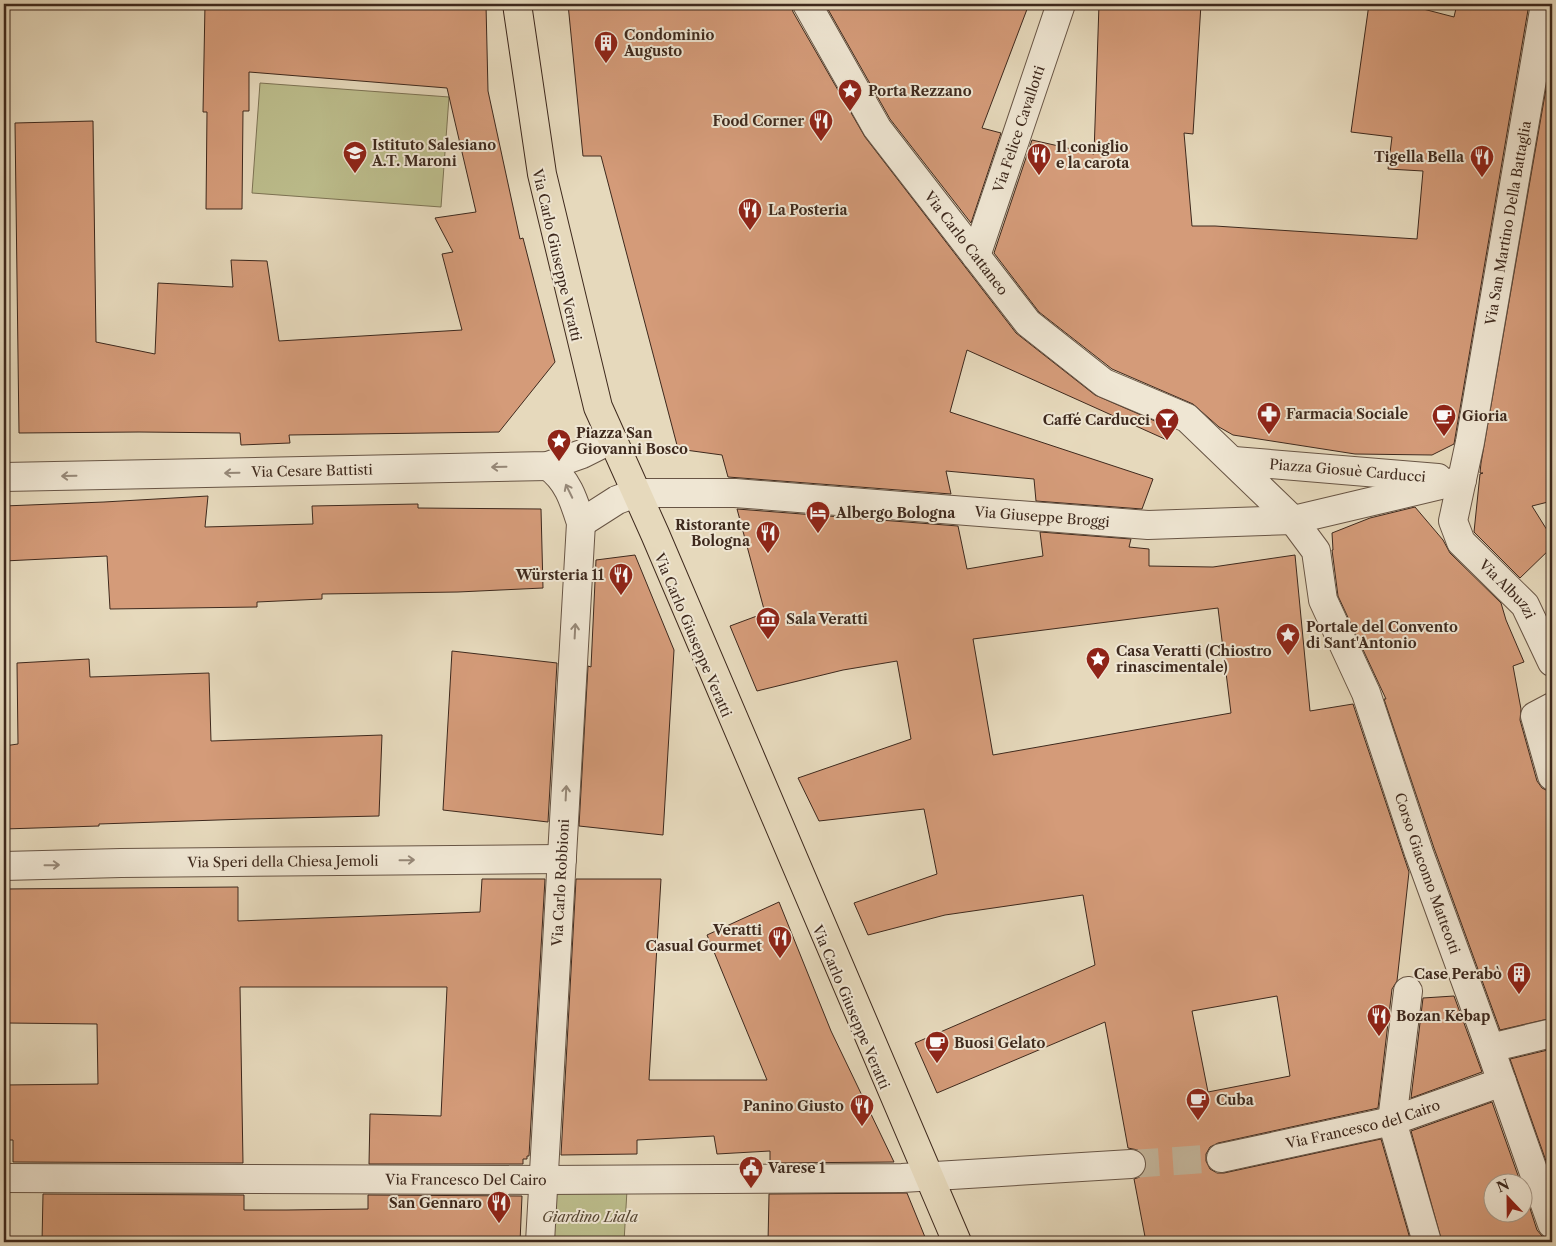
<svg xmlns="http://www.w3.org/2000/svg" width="1556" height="1246" viewBox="0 0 1556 1246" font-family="'Libre Caslon Text',serif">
<rect width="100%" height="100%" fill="#e6d9bc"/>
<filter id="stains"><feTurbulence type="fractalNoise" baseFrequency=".004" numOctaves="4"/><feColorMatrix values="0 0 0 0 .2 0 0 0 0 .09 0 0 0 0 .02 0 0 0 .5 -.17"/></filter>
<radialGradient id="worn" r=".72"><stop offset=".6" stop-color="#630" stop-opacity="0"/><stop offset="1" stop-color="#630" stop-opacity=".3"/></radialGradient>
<!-- green -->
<g fill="#bcbd8c" stroke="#7d7354">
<path d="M260,83l189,14 -8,110 -189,-14z"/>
<path d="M627,1190l-3,52h-71l3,-50z"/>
</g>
<!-- building -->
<g fill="#d49b79" stroke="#3e291d" fill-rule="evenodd">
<path d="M205,4l281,1 2,86 32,148 3,-1 32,124 -56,70 -210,3 1,8 -49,2 -1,-12 -101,-1 -120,1 -4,-310 78,-2 3,221 59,12 3,-71 75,4 -2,-27 36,1 12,80 183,-11 -20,-76 11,-2 -18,-34 41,-6 -29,-124 -198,-16v39h-6l-1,98h-36l1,-97h-4z"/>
<path d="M568,4h223l2,8 72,125 151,196 79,62 76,33 -4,12 -200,-90 -17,62 203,67 -11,30 -106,-8 -2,-22 -88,-8 5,23 -223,-17 -6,-22 -44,-6 -77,-293h-18z"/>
<path d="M825,4h204l-47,124 19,5 -30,90 -81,-104z"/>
<path d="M1099,4h102l-8,130 -9,-1 8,93h23l202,13 6,-68 -35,-2 4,-32 -41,-5 18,-128h35l50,13 3,-13h72l-75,440 -22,11 -77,-1 -122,-19 -14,-8 -26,-23 -81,-35 -73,-57 -45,-59 38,-113 62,14z"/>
<path d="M1552,54v447l-20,5 20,32v9l-32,31 -46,-46 6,-58 3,-1h-3l1,-10z"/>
<path d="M208,496l-3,31 108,-3 -1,-18 106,-2v4l123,1 2,79 -85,4 -136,2v5l-65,3v5l-147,2 -3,-53 -103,5v-55l100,-4z"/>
<path d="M1415,507l28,33 7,13 51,50 5,17 18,42 -11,4 8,43 -1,11 17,61 5,7 6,3h4v227l-52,12 -66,-182 -50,-149h2l-48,-103 -6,-46h1l-1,-17 38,-15z"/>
<path d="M737,509l221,17 9,43 76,-13 -3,-24 91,7 -2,8 20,2v17l64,1 82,-12 15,156 43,-7 56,168 -12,109 -5,8 -14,119 -160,35 -8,4 -4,7v7l4,8 7,4h7l157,-34 30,103h-265l-12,-63 6,-2 5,-6 1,-8 -2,-7 -6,-6 -10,-2 -23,-126 -168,71 -22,-50 180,-78 -12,-70 -138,20 -77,20 -14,-32 83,-29 -13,-65 -105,12 -21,-43 113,-39 -14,-78 -54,9 -86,21 -27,-65 35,-13zM1218,608l13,105 -238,42 -20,-116zM1277,996l13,80 -82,16 -16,-81z"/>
<path d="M635,555l39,95 -11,185 -84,-9 9,-160 3,1 5,-107z"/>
<path d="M452,651l105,12 -9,159 -105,-12z"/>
<path d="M89,659l1,18 119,-4 2,68 171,-6 -3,81 -132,3 -148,5v2l-95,3v-83l14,-2 -1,-81z"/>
<path d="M482,879h63l-16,277h-2v3h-4v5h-154l1,-50 71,2 6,-129h-207l3,176 -230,-1v-22h-9v-55l94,-1 -1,-60 -90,-1 1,-59h-4v-75l234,-2v34l242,-9z"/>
<path d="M576,879h85l-12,201h118l-60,-145 72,-33 52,129 63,131 -124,1v-12l-53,3 -3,-18 -77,4v14l-76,1z"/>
<path d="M1454,996l28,76 -71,26 12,-100z"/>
<path d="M1552,1049v129l-42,-119z"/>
<path d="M1492,1102l29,82h-27v30h30v-24l13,40 5,6 10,3v3h-110l-31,-111z"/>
<path d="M907,1193l20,49h-159l1,-48z"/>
<path d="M43,1194l201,1v15h43l81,-1v-14l154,1 -2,46h-478z"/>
</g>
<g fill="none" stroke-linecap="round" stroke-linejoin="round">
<!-- minor-tunnel -->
<path stroke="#c4b69c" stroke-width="28" stroke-dasharray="28 14" stroke-linecap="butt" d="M1131,1164l90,-6"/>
<defs>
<g id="minor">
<path id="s1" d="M807,4l70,124 151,195 76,60 83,35 106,102 23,31 7,49 43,93 53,160 71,195 62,176"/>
<path id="s2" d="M1545,4l-75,438 -17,79 8,21 64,63 27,57"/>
<path id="s3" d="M976,256l85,-252"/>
<path id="s4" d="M1234,461l204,17"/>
<path id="s5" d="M4,477l544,-11 34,-12 30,-15"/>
<path id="s6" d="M581,523l36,-23 19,-7h99l413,32 145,-5 169,-40"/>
<path d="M1552,707l-17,9 17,60"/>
<path id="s7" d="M4,866l117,-3 441,-4"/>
<path d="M1408,991l-16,130 35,121"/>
<path d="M1490,1048l62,-15"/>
<path id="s8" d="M1221,1158l171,-37 110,-39"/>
<path id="s9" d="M4,1178l539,2 359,-2 229,-14"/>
<path id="s10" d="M540,1242l41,-719c-7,-22 -13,-43 -33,-57"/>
</g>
<path id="major" d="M517,4l25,170 56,233 57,127 302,708"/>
</defs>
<!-- minor casing -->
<use href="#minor" stroke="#685545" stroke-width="30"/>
<!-- major casing -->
<use href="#major" stroke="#3e291d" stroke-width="30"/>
<!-- minor -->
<use href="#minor" stroke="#efe6d3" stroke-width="28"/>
<!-- major -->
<use href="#major" stroke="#e6d9bc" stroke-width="28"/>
</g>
<!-- one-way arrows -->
<defs><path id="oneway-shaft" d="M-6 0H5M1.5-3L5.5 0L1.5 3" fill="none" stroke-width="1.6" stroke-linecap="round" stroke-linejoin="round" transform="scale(1.25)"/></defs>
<g stroke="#968878">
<use href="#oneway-shaft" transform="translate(499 467) rotate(179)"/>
<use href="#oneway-shaft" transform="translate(232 473) rotate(179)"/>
<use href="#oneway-shaft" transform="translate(69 476) rotate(179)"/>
<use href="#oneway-shaft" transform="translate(569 491) rotate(-116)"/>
<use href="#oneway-shaft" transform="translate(575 631) rotate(-87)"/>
<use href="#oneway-shaft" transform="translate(566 793) rotate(-87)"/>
<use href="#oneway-shaft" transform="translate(407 860) rotate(-1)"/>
<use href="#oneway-shaft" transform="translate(52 865) rotate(-1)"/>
</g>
<!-- icons -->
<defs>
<symbol id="building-pin" viewBox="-11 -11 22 30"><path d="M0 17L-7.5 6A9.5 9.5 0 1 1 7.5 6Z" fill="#8f2418" stroke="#efe6d3"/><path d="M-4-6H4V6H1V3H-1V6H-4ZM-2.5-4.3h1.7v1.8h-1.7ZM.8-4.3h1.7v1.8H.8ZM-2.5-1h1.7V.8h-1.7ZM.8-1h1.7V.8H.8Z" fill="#fff"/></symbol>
<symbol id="sight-pin" viewBox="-11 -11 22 30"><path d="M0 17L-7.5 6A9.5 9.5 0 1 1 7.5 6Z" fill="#8f2418" stroke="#efe6d3"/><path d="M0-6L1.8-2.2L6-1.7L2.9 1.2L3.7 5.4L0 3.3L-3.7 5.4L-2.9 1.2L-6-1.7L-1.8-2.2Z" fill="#fff"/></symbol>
<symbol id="restaurant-pin" viewBox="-11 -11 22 30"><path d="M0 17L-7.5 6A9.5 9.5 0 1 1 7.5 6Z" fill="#8f2418" stroke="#efe6d3"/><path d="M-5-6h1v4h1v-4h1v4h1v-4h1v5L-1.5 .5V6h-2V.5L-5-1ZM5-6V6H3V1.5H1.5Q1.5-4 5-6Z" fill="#fff"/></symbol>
<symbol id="school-pin" viewBox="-11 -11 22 30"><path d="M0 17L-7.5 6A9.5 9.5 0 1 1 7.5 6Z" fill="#8f2418" stroke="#efe6d3"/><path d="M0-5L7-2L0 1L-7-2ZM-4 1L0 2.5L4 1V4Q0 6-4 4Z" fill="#fff"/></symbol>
<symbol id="pharmacy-pin" viewBox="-11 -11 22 30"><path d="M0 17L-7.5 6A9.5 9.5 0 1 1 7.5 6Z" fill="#8f2418" stroke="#efe6d3"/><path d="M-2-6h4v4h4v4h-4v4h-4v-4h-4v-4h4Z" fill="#fff"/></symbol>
<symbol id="cafe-pin" viewBox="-11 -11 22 30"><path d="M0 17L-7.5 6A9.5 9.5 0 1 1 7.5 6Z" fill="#8f2418" stroke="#efe6d3"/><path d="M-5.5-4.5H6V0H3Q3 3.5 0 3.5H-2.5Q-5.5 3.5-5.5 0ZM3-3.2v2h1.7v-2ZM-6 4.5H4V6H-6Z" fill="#fff"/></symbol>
<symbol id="bar-pin" viewBox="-11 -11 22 30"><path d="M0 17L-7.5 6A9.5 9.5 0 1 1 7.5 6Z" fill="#8f2418" stroke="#efe6d3"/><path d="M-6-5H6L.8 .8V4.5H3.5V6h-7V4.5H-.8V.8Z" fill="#fff"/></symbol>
<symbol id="hotel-pin" viewBox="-11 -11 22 30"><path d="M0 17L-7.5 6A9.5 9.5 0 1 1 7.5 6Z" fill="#8f2418" stroke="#efe6d3"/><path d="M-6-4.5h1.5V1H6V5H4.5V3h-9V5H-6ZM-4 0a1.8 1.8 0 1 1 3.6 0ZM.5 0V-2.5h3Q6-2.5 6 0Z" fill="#fff"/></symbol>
<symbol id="museum-pin" viewBox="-11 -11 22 30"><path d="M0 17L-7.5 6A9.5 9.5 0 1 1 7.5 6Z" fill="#8f2418" stroke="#efe6d3"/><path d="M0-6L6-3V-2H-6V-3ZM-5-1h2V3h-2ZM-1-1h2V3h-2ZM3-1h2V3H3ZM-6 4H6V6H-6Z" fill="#fff"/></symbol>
<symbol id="civic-pin" viewBox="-11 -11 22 30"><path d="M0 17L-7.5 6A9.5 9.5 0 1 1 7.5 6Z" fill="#8f2418" stroke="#efe6d3"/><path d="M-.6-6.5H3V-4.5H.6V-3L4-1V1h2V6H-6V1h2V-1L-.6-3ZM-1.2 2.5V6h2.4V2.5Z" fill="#fff"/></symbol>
</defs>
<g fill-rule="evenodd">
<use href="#building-pin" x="592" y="29" width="28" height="38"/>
<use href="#sight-pin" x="836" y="77" width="28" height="38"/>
<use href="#restaurant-pin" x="807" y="107" width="28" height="38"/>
<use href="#school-pin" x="341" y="139" width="28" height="38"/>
<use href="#restaurant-pin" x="1025" y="141" width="28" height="38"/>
<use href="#restaurant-pin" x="1468" y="143" width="28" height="38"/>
<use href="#restaurant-pin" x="736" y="196" width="28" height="38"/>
<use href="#pharmacy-pin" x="1255" y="400" width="28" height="38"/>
<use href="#cafe-pin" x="1430" y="402" width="28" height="38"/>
<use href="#bar-pin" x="1153" y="406" width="28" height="38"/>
<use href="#sight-pin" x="545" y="427" width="28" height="38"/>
<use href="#hotel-pin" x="804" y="499" width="28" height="38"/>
<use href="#restaurant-pin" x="754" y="519" width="28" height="38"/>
<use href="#restaurant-pin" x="607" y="561" width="28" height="38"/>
<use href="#museum-pin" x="754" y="605" width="28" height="38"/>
<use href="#sight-pin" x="1274" y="621" width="28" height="38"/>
<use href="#sight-pin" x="1084" y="645" width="28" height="38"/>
<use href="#restaurant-pin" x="766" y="924" width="28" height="38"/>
<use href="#building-pin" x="1505" y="960" width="28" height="38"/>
<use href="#restaurant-pin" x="1365" y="1002" width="28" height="38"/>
<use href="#cafe-pin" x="923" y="1029" width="28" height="38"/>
<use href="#cafe-pin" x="1184" y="1086" width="28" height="38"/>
<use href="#restaurant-pin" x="848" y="1092" width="28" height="38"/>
<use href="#civic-pin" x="737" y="1154" width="28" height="38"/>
<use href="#restaurant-pin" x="485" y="1189" width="28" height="38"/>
</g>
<g text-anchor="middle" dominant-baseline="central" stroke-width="4" stroke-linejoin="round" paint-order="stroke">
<!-- poi labels -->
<g font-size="14" font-weight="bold" fill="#3e291d" stroke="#efe6d3" text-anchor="start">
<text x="624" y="35">Condominio<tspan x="624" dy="16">Augusto</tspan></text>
<text x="868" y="91">Porta Rezzano</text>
<text x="804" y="121" text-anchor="end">Food Corner</text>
<text x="372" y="145">Istituto Salesiano<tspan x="372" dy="16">A.T. Maroni</tspan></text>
<text x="1056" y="147">Il coniglio<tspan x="1056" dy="16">e la carota</tspan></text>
<text x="1464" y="157" text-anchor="end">Tigella Bella</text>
<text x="768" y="210">La Posteria</text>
<text x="1286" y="414">Farmacia Sociale</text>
<text x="1462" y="416">Gioria</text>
<text x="1150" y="420" text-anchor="end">Caffé Carducci</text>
<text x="576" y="433">Piazza San<tspan x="576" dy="16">Giovanni Bosco</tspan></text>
<text x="836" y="513">Albergo Bologna</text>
<text x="750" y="525" text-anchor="end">Ristorante<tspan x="750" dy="16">Bologna</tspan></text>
<text x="604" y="575" text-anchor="end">Würsteria 11</text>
<text x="786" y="619">Sala Veratti</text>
<text x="1306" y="627">Portale del Convento<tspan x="1306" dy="16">di Sant'Antonio</tspan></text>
<text x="1116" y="651">Casa Veratti (Chiostro<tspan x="1116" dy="16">rinascimentale)</tspan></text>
<text x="762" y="930" text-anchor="end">Veratti<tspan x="762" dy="16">Casual Gourmet</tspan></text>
<text x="1502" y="974" text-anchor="end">Case Perabò</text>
<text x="1396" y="1016">Bozan Kebap</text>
<text x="954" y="1043">Buosi Gelato</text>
<text x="1216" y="1100">Cuba</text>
<text x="844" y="1106" text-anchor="end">Panino Giusto</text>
<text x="768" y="1168">Varese 1</text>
<text x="482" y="1203" text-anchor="end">San Gennaro</text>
</g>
<!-- street labels -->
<g font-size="14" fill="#3e291d" stroke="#efe6d3">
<text stroke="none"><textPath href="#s3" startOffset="134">Via Felice Cavallotti</textPath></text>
<text transform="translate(1508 223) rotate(-80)">Via San Martino Della Battaglia</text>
<text stroke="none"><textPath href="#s1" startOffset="288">Via Carlo Cattaneo</textPath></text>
<text transform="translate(557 255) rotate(77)">Via Carlo Giuseppe Veratti</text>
<text stroke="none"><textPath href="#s4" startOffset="114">Piazza Giosuè Carducci</textPath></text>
<text stroke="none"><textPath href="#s5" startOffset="308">Via Cesare Battisti</textPath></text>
<text stroke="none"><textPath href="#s6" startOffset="470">Via Giuseppe Broggi</textPath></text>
<text stroke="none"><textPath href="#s2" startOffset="614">Via Albuzzi</textPath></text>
<text transform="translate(693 635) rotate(67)">Via Carlo Giuseppe Veratti</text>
<text stroke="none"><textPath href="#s7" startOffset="279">Via Speri della Chiesa Jemoli</textPath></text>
<text stroke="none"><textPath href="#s1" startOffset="1104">Corso Giacomo Matteotti</textPath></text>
<text stroke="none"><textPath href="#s10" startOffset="360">Via Carlo Robbioni</textPath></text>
<text transform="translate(851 1007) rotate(67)">Via Carlo Giuseppe Veratti</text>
<text stroke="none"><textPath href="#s8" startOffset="146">Via Francesco del Cairo</textPath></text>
<text stroke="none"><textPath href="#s9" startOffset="462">Via Francesco Del Cairo</textPath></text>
</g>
<!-- park labels -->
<g font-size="14" font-style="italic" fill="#574733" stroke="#efe6d3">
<text x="590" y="1217">Giardino Liala</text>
</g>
</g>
<!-- margin -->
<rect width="1556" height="1246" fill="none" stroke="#e6d9bc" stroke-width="20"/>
<rect x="5" y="5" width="1546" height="1236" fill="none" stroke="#3e291d" stroke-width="2.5"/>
<rect x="10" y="10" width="1536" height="1226" fill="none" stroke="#3e291d"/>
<!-- north arrow -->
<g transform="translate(1508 1198) rotate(338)"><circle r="24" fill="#efe6d3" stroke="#a89a8a"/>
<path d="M0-4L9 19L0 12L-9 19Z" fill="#8f2418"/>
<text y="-8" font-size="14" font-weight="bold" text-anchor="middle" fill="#3e291d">N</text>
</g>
<rect width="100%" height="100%" filter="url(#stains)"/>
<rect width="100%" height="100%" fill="url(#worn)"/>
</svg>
